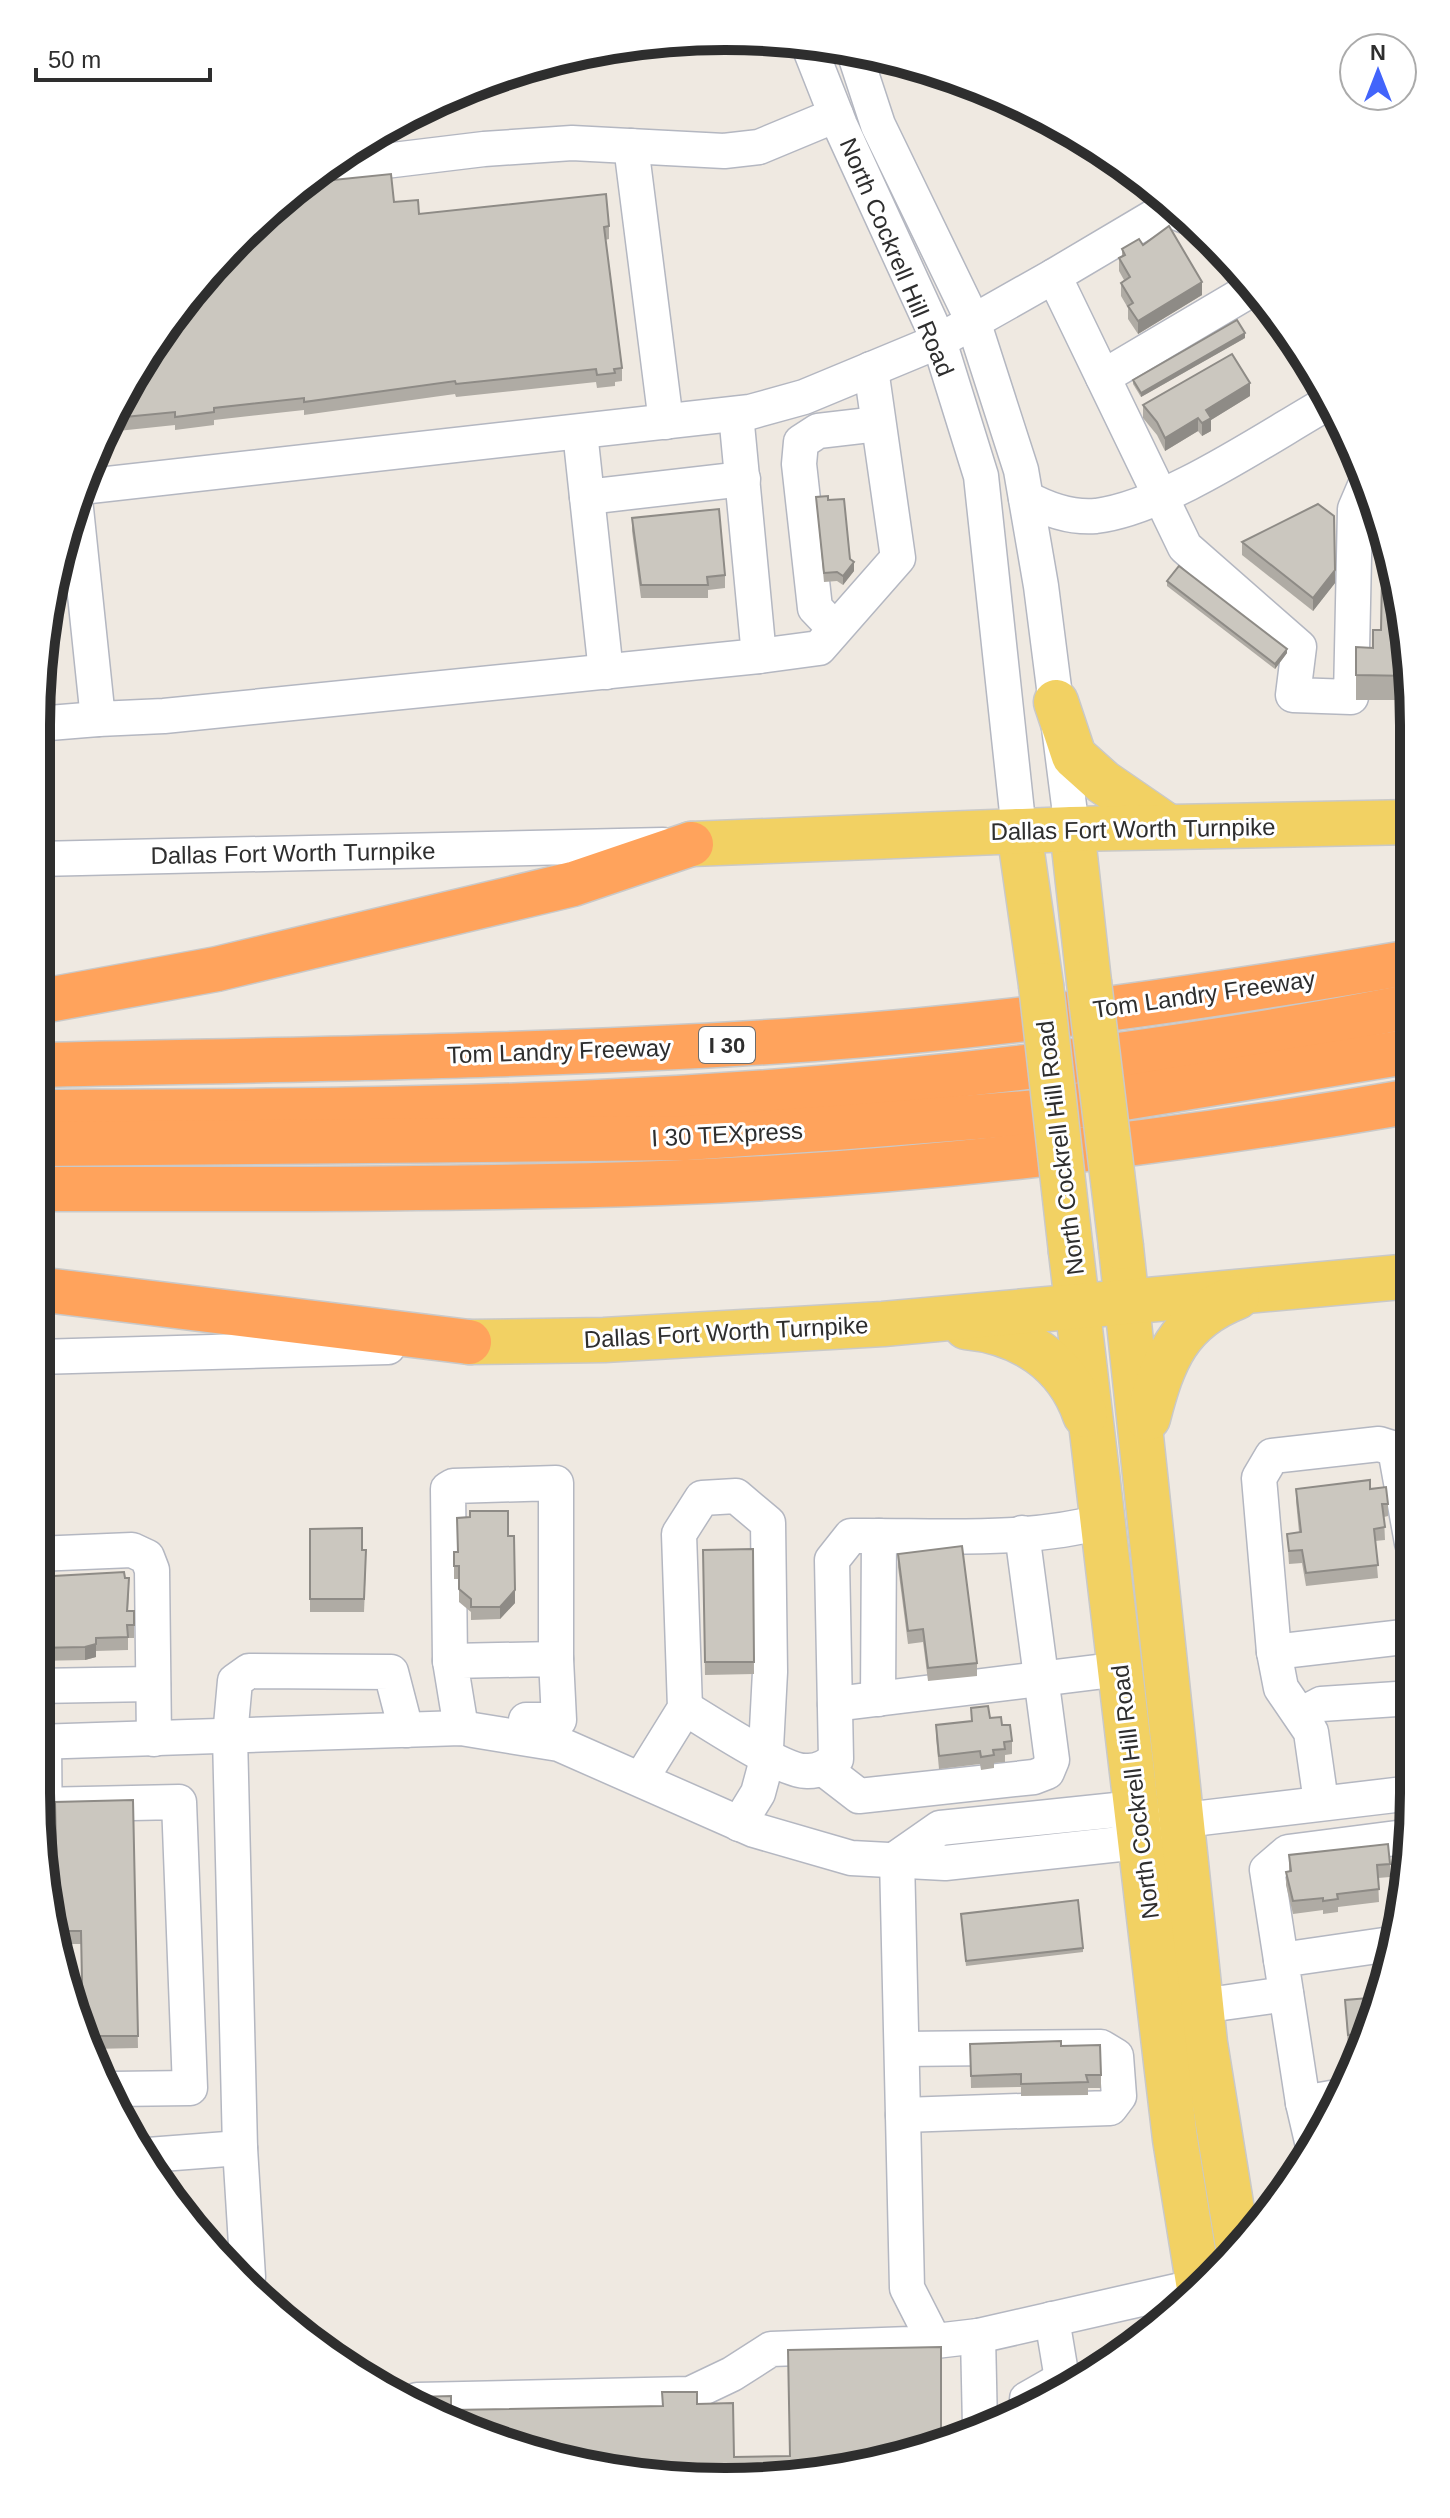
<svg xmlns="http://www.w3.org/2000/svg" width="1450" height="2518" viewBox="0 0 1450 2518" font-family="Arial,sans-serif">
<rect width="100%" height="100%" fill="#efe9e1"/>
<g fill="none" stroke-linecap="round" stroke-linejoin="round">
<defs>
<g id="minor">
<path d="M808,44l32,81 99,216 42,135 38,355"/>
<path d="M853,49l25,76 95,196 48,149 20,116 31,243"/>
<path d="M631,146l35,276"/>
<path d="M333,160l19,5 132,-16 88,-6 152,8 35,-4 77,-32"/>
<path d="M1054,276l113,-67 18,7"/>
<path d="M1103,377l149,-88"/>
<path d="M580,432l7,65 156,-18"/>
<path d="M81,487l669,-75 54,-15 135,-56 115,-65 131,271 114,100 -6,48 58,2 4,-188 12,-28"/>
<path d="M587,497l19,175"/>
<path d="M1026,498c20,11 46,20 70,18 71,-9 171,-79 235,-115"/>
<path d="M75,499l23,220 66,-3 595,-60 -23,-242"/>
<path d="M835,629l-20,-21 -16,-144 2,-22 17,-11 60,-7"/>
<path d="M759,656l60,-8 79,-90 -27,-189"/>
<path d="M37,724l61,-5"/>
<path d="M37,859l626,-14"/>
<path d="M37,1357l351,-10"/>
<path d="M36,1554l96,-4 15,7 5,13 2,169"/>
<path d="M1274,1652l138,-16"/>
<path d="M450,1661l-2,-172 5,-3 103,-3v176"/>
<path d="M36,1686l117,-2"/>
<path d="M878,1699l1,-163"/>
<path d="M835,1704l286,-35"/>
<path d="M685,1708c24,14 99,65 123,63 12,0 19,-5 28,-12l-4,-199 19,-24c83,-1 173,7 253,-15"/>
<path d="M1302,1714l19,-10 91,-6"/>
<path d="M461,1728l-11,-67 106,-2 3,61h-33v17"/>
<path d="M36,1742l425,-14 98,16 195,86 97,28 94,5 175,-19 20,-19"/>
<path d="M44,1742l1,104"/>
<path d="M824,1769l35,27 175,-19 13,-5 5,-12 -30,-227"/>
<path d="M641,1779l44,-71 -6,-174 23,-36 34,-2 32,27 2,149 -5,95 -7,26 -19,31"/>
<path d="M1321,1802l-10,-70 -30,-44 -7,-36 -15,-174 13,-22 107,-12 16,5 17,94"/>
<path d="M38,1805l141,-3 11,286 -77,1"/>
<path d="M1159,1823l253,-30"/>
<path d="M897,1858l10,430 27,53"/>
<path d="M897,1858l43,-30 176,-18 24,15"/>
<path d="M1281,1960l-14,-90 21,-18 124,-16"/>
<path d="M1201,2006l85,-12"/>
<path d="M902,2049l199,-2 15,9 3,40 -9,12 -207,7"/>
<path d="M1303,2103l34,-6"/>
<path d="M1313,2146l-10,-43 -22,-143 110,-16"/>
<path d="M148,2155l92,-7"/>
<path d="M248,2277l-8,-129 -10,-412 5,-55 14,-10 142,1 15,58"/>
<path d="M1052,2319l10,60h9"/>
<path d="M978,2336l2,91"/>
<path d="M417,2400l273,-6 42,-20 39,-25 139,-5 68,-8 216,-49"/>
<path d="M1027,2402v-3l35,-20"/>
</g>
<g id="major">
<path d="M1056,702l18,54 29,26 64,44"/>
<path d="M1072,829l17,153"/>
<path d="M1019,831l22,154"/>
<path d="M691,844l381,-15 340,-7"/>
<path d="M1121,1247l84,796 32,198"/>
<path d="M1071,1252l104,887 23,143"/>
<path d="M966,1327c55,5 101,35 119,88"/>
<path d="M469,1342l135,-2 279,-16 529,-48"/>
<path d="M1148,1418c15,-58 30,-98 89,-121"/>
</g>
<g id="highway">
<path d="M37,1002l180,-33 356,-85 118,-40"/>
<path d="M37,1065c259,-6 518,-8 777,-26 201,-14 400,-43 598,-77"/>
<path d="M37,1112c187,-1 375,-1 562,-10 270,-12 549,-44 813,-96"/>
<path d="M37,1144l649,-6 149,-10 203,-16 374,-61"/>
<path d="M37,1189c208,0 416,1 624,-6 251,-9 504,-39 751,-82"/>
<path d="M37,1289l432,53"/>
</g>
</defs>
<!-- minor casing -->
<use href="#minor" stroke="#b4b7c1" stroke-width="37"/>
<!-- major casing -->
<use href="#major" stroke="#c9c9c9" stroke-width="47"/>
<!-- highway casing -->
<use href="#highway" stroke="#c9c9c9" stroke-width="47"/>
<!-- minor -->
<use href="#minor" stroke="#fff" stroke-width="34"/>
<!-- major -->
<use href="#major" stroke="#f2d163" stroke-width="44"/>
<!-- highway -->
<use href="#highway" stroke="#ffa35c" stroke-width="44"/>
<defs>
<g id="major-bridge">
<path d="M1089,982l32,265"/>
<path d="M1041,985l30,267"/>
</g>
</defs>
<!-- major-bridge casing -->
<use href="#major-bridge" stroke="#c9c9c9" stroke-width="47" stroke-linecap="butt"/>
<!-- major-bridge -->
<use href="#major-bridge" stroke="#f2d163" stroke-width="44"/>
</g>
<!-- wall -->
<g fill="#afaba4">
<path d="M394,202l25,12 190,12v13l-4,1 17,128v13l-7,1v4l-18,2 -1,-6 -140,15 -1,-3 -151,21v-5l-90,10v5l-39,5v-5l-67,7 44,-89 84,-88 -1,-14 2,-3z"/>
<path d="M1143,245l59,50 -64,39 -10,-15v-11l-7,-12v-13l3,-3 -5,-9v-13l3,-2v-7z"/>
<path d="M1245,338l-104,59 -8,-13v-4z"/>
<path d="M1250,396l-39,24v11l-9,5 -4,-5 -33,20 -8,-16 -14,-17v-13z"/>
<path d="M816,497l12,3 26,71 -11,14 -6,-4 -13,1z"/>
<path d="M632,518l93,57v13l-17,2v8h-67l-9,-67z"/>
<path d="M1385,540l27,139v21h-56v-53l17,1 8,-18 5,-55z"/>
<path d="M1242,542l93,41 -22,28 -71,-56z"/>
<path d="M1167,581l120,72 -12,16 -108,-83z"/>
<path d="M52,606l4,40v17l-15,1z"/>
<path d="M1296,1489h74l18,15v12l-4,1 1,23 -10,1 3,37 -72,8 -4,-23 -13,1 -2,-30 12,-2 -3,-31z"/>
<path d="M310,1529l52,21 4,13 -2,49h-54z"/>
<path d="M508,1536l7,67 -15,16 -29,1v-8l-12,-10v-23h-5v-27z"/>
<path d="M753,1549l1,125 -49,1 -2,-125z"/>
<path d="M898,1554l79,109v13l-49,5 -5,-39 -15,2 -10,-77z"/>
<path d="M36,1577l89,1 4,13 -1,20h6v27h-6v12l-32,1v6l-11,3 -49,1z"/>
<path d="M971,1708l31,17 10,16v13l-7,1v7l-11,1v5l-13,2 -1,-6 -41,5 -3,-32v-12l35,-4z"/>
<path d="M133,1800l5,248 -47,1 -9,-16 -1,-89h-20l-4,-22z"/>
<path d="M1289,1855l101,9v13l-12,1 1,24 -41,5v5l-15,2v-4l-30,4 -7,-29v-13h3z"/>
<path d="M961,1918l122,30v4l-117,14z"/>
<path d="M1345,2000l32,15 -16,32 -13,1z"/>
<path d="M970,2044l91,2 40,29v13h-13v7l-67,1v-9l-50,1z"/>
</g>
<!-- shaded-wall -->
<g fill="#8e8b86">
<path d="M1202,282v13l-64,39v-13z"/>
<path d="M1245,333v5l-104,59v-4z"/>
<path d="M1250,383v13l-39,24v11l-9,5v-13l4,-13z"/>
<path d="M1198,418v13l-33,20v-13z"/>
<path d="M854,562v9l-11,14v-9z"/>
<path d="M1335,570v13l-22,28v-13z"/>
<path d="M1287,649v4l-12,16v-5z"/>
<path d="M515,1590v13l-15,16v-12z"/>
<path d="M96,1644v13l-11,3v-13z"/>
</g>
<!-- building -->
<g fill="#cbc7bf" stroke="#8e8b86" stroke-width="2">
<path d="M391,174l3,28 24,-2 1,14 187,-20 3,32 -5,1 18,141 -8,1 1,4 -18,2 -1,-6 -140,15 -1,-3 -151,21v-4l-90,10v4l-39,5v-5l-61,6 38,-75 71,-87 15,-1 -2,-15 1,-2 67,-55z"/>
<path d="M1169,226l33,56 -64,39 -10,-15 5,-3 -12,-20 9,-6 -11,-19 6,-3 -3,-6 17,-10 4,6z"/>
<path d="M1237,320l8,13 -104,60 -8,-13z"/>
<path d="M1232,354l18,29 -44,27 5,8 -9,5 -4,-5 -33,20 -8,-16 -14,-17z"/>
<path d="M828,496v4l16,-1 6,60 4,3 -11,14 -6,-4 -13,1 -8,-76z"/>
<path d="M1318,504l16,12 1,54 -22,28 -71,-56z"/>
<path d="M719,509l6,66 -18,2 1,8h-67l-9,-67z"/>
<path d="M1386,544l26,132 -56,-1v-28l17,1v-18h8l1,-55h4z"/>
<path d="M1179,566l108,83 -12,15 -108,-83z"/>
<path d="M52,606l4,40 -12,1z"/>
<path d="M1370,1480v9l16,-2 2,17h-6l3,23 -11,2 4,36 -72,8 -4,-23 -13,1 -2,-17 14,-2 -5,-43z"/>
<path d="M470,1511h38v25h6l1,54 -15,17h-29v-8l-12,-10v-23h-5v-14h4l-1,-34 13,-1z"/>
<path d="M362,1528v22h4l-2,49h-54v-70z"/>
<path d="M962,1546l15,117 -49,5 -5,-39 -15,2 -10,-77z"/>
<path d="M753,1549l1,113h-49l-2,-112z"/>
<path d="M124,1572l1,6h4l-2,33h7v14h-7l1,12 -32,1v6l-11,3 -49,1v-71z"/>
<path d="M988,1706l2,12 11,-1 1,8h8l2,16 -8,1 1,7 -12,1 1,5 -13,2 -1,-6 -41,5 -3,-31 36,-4 -1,-13z"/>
<path d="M133,1800l5,236h-54l-1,-3 -2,-102h-22l-1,-7 -3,-122z"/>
<path d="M1388,1844l2,20 -13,1 2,24 -42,5 1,5 -15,2v-3l-30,3 -7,-29 5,-1 -2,-16z"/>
<path d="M1078,1900l5,48 -117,13 -5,-47z"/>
<path d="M1381,1997l-4,18 -9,18 -20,2 -3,-35z"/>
<path d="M1061,2041v5l39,-1 1,30h-15l2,7 -67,2v-10l-50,2 -1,-32z"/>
<path d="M941,2347v99l-171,35 -224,-23 -129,-58v-3l34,-1v14l212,-4 -1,-14h35v12l36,-1 1,54 56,-1 -2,-106z"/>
</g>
<g text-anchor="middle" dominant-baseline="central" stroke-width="6" stroke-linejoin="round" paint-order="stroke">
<!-- shield labels -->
<rect fill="#fff" stroke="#6d6d6d" stroke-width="2" x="699" y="1027" width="56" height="36" rx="6"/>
<g font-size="22" font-weight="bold" fill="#2e2e2e">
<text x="727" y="1045">I 30</text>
</g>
<!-- street labels -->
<g font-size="24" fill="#2e2e2e" stroke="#fff">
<text transform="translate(897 257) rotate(67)">North Cockrell Hill Road</text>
<text transform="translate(1133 829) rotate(-1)">Dallas Fort Worth Turnpike</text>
<text transform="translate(293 853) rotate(-1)">Dallas Fort Worth Turnpike</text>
<text transform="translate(1204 994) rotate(-8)">Tom Landry Freeway</text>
<text transform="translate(559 1051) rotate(-2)">Tom Landry Freeway</text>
<text transform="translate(727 1134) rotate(-3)">I 30 TEXpress</text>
<text transform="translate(1060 1148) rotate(-97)">North Cockrell Hill Road</text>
<text transform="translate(726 1332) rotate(-3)">Dallas Fort Worth Turnpike</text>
<text transform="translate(1135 1792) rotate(-97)">North Cockrell Hill Road</text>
</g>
</g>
<!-- crop -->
<path d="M0 0H1450V2518H0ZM725 50H725A675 675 0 0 1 1400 725V1793A675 675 0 0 1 725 2468H725A675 675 0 0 1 50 1793V725A675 675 0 0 1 725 50Z" fill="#fff" fill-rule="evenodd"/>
<path fill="none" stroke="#2e2e2e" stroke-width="10" d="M725 50H725A675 675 0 0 1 1400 725V1793A675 675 0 0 1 725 2468H725A675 675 0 0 1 50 1793V725A675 675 0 0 1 725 50Z"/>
<!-- north arrow -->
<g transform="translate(1378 72)"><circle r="38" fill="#ffffff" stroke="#ababab" stroke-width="2"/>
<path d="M0-6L14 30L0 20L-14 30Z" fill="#4264fb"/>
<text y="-12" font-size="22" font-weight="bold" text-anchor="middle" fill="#2e2e2e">N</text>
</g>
<!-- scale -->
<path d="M36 68v12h174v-12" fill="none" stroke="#2e2e2e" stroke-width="4"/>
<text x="48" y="68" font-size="24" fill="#2e2e2e" stroke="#ffffff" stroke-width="6" paint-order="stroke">50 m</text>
</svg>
